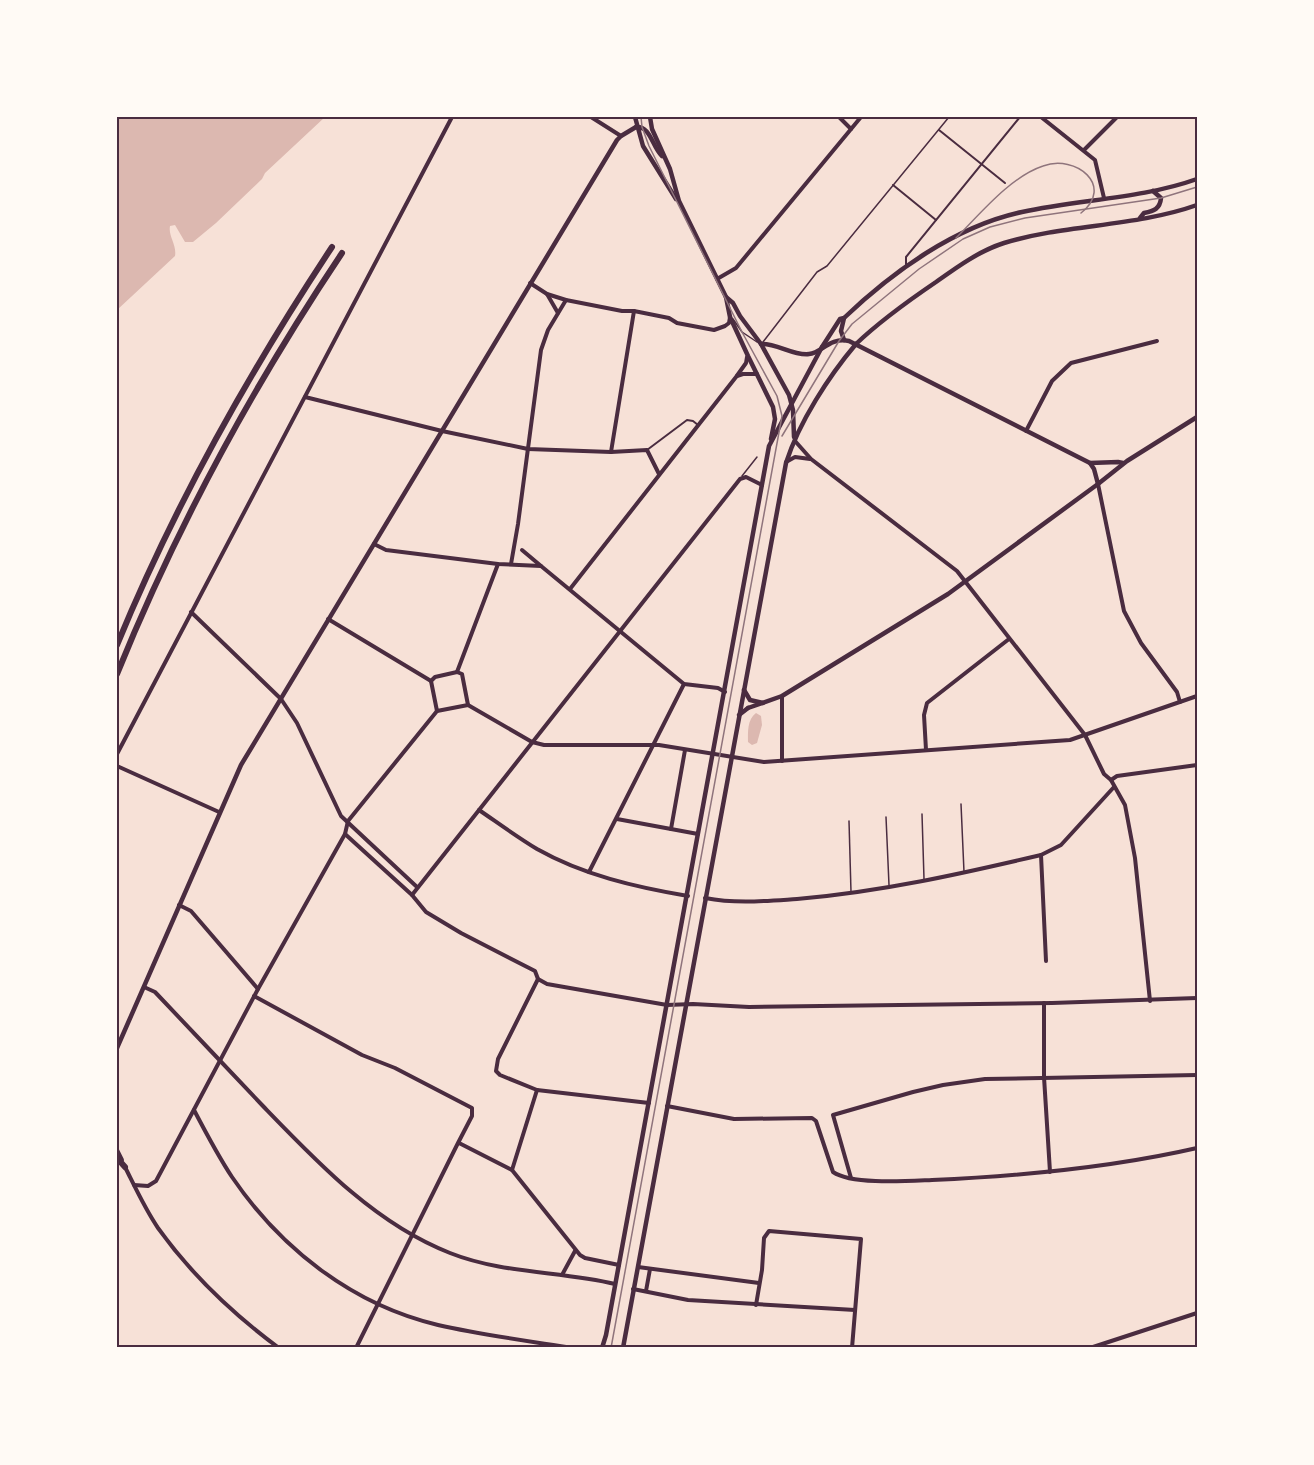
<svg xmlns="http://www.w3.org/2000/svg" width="1314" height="1465" viewBox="0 0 1314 1465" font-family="Rubik,sans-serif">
<rect width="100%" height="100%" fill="#f7e1d7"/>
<!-- water -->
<g fill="#dcb8b0">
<path d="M117,117h208l-60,56 -3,6 -46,44 -23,19h-8l-10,-17 -5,1c-2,10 7,19 5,30l-58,54z"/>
<path d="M756,713l5,3 1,9 -5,18 -5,2 -4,-3c0,-10 -1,-22 8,-29z"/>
</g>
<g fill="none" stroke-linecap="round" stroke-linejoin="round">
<!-- service -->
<g stroke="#4a2c40" stroke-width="1.5">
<path d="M733,319l9,13 15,10"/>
<path d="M763,342l54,-70 10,-6 122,-149"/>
<path d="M742,476l15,-19"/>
<path d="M961,804l3,68"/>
<path d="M922,814l2,65"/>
<path d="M886,817l3,68"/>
<path d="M849,821l2,71"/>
</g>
<!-- pedestrian -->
<g stroke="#4a2c40" stroke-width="2">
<path d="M939,130l66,53"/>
<path d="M893,185l43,35"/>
<path d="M906,266v-9l114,-140"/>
<path d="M647,450l40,-30 6,1 5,4"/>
</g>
<!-- minor -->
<g stroke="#4a2c40" stroke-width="4">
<path d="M591,117l30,19"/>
<path d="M839,117l12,12"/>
<path d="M1041,117l54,43 9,38"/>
<path d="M1084,150l33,-33"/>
<path d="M717,279l19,-11 125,-151"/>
<path d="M530,283l17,11 19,6 56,11h12l35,7 8,5 37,7 11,-4 4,-3 1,-6"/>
<path d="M547,294l11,19"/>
<path d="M737,376l6,-2h14"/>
<path d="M305,397l137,34 86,18 83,3 36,-2 12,24"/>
<path d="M1026,431l26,-50 19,-18 86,-22"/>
<path d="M795,441l16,18 146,112 128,164 19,39 7,6 14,25 10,53 15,143"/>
<path d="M611,452l23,-141"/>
<path d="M786,462l9,-5 15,2"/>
<path d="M1098,484l26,127 17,32 36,49 3,10"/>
<path d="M374,544l12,6 112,14 43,2 143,118 34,4 7,4"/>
<path d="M522,550l19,16"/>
<path d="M511,564l7,-40 23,-174 7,-20 18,-30"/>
<path d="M570,589l166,-212 10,-14 1,-6"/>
<path d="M191,612l90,87 16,24 44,93 76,71"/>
<path d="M328,619l103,62"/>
<path d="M457,672l5,2 6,31 -31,6 -6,-30 4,-4z"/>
<path d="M457,672l41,-108"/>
<path d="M782,696v65"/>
<path d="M468,705l64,37 12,3h115l105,17 263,-19 43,-3 127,-44"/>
<path d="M926,750l-2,-35 3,-12 82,-64"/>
<path d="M117,754l335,-637"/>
<path d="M117,766l102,46"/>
<path d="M1111,780l6,-4 80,-11"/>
<path d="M479,810c19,13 38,27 58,39 46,26 98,38 151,47"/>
<path d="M617,819l81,15"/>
<path d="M671,829l14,-79"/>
<path d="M345,834l67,61 14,17 35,21 74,38 3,8 9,5 120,21 26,-1 56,3 303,-4 145,-5"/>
<path d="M589,872l95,-188"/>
<path d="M412,895l328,-416 6,-2 16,8"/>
<path d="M705,898c31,6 61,3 92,1 83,-7 163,-25 244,-44"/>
<path d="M179,905l12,6 67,78"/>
<path d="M1046,961l-5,-106 20,-10 53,-58"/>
<path d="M538,979l-40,80 -2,12 4,4 37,15 112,13"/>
<path d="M144,987l11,5c36,38 71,75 107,113 54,56 113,119 188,148 53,21 111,18 165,31"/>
<path d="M254,996l108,59 33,13 77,40v8l-14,27 -102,205"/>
<path d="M1044,1003v74l6,95"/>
<path d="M667,1106l67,13 78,-1 4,3 17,51c19,13 75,9 99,8 90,-4 178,-12 265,-32"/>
<path d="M194,1110c12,23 24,46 38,67 49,72 121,128 206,148 44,10 90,16 135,23"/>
<path d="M459,1143l53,27 68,85 5,3 34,7"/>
<path d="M117,1150l5,10"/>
<path d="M125,1167c10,20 20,42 33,61 33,46 75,86 121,120"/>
<path d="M512,1170l25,-80"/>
<path d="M851,1178l-18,-63 80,-23 30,-7 42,-6 212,-4"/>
<path d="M134,1185l14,1 8,-5 102,-192 87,-155 3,-13 89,-110"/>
<path d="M638,1267l121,16"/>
<path d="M562,1275l13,-24"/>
<path d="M633,1289l55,11 167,10"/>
<path d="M646,1291l4,-22"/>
<path d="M756,1305l6,-35 2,-32 5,-7 92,8 -9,109"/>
<path d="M1090,1348l107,-35"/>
</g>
<!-- tertiary -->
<g stroke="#4a2c40" stroke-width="4.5">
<path d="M1140,218l4,-5c10,-2 16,-4 17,-15l-8,-7"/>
<path d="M844,340l-3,-9 3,-13"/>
<path d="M856,344c25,-24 52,-43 80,-62 21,-15 43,-31 68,-39 62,-19 131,-16 193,-38"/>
<path d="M822,347l18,-28 4,-1c48,-46 112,-92 178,-106 58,-13 119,-13 175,-33"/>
<path d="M744,690l6,10 13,3"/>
<path d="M748,708l34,-12 166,-102 150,-110"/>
<path d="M117,1048l124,-283 376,-625 4,-4 15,-9"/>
</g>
<!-- secondary -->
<g stroke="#4a2c40" stroke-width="4.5">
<path d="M635,117l8,29 33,53"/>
<path d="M650,117l2,12 18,40 9,32 47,96 7,6 7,13 21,28 28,51 4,15 1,27"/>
<path d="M636,127c15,-1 16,20 26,29"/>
<path d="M726,297l4,20 18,39 25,51 2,12 -4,20"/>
<path d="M761,344c16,-1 32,12 48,10 13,-1 20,-17 40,-13l241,122 28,-1 5,1"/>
<path d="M1090,463l4,6 4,15 29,-23 70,-44"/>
<path d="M739,715l9,-7"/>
<path d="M602,1348l4,-13 163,-889 53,-99"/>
<path d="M623,1348l163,-885c13,-41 43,-87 70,-119"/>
</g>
<!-- trunk -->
<g stroke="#4a2c40" stroke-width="6">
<path d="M117,645c58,-141 131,-271 215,-398"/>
<path d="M117,674c60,-148 136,-288 225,-421"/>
<path d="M117,1158l8,9"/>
</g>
<!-- tram -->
<g stroke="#8f747c" stroke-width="1.5">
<path d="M956,238c24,-24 54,-61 87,-72 33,-12 72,20 38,47"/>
<path d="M782,436l57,-95 13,-17 67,-55 44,-30 27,-12 35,-9 136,-20 36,-11"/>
<path d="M611,1348l171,-932 -5,-20 -35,-64 -93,-186 -7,-19 -1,-10"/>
</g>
</g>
<!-- border -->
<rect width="1314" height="1465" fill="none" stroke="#fffaf5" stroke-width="237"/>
<rect x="118" y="118" width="1078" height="1228" fill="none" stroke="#4a2c40" stroke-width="2"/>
</svg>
